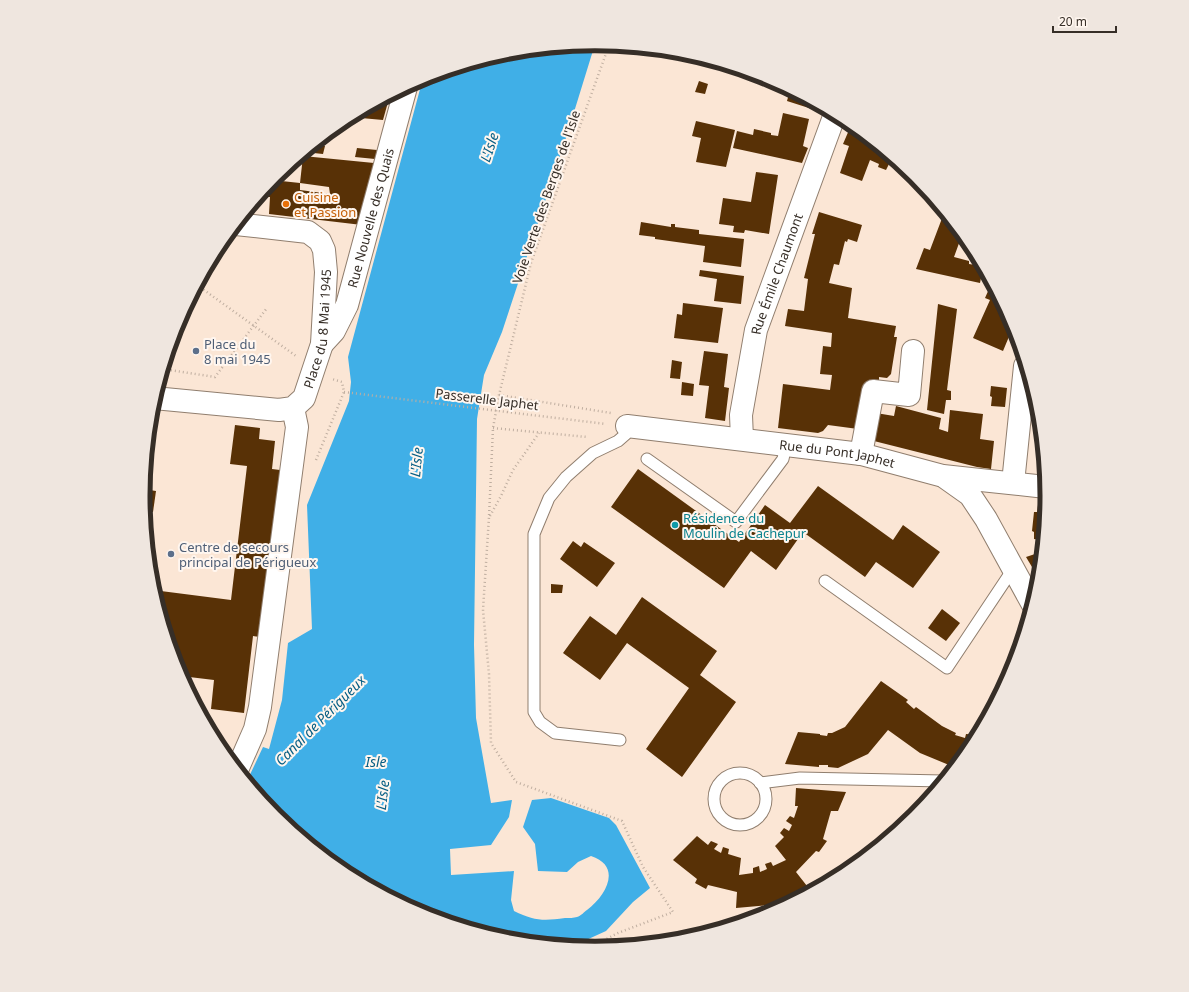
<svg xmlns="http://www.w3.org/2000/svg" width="1189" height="992" viewBox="0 0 1189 992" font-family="'Noto Sans',sans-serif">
<rect width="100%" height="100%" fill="#fbe6d5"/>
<!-- water -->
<path fill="#40afe7" d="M595,44l-29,94 -64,194 -18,43 -7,44 -3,226 2,73 15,85 21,-3 -3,17 -18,28 -41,4 1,26 63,-4 -3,29 3,11c20,10 30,10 51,7 4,0 9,0 12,-1 4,-1 7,-5 10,-7 20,-15 35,-44 4,-54l-13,6 -11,10 -29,-1 -3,-27 -12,-17 9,-27 19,-2 58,20 7,7 34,63 -17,14 -27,29 -33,15 -67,-7 -85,-25 -78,-42 -68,-57 -28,-34 16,-34 6,2 13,-49 6,-57 24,-14 -5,-124 42,-104 2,-19 -3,-25 75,-279 84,-25z"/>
<!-- building -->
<g fill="#583106" fill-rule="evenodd">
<path d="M699,81l9,3 -3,10 -10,-2z"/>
<path d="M790,90l23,13 -1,6 -25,-8z"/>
<path d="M390,95l-7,25 -33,-3z"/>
<path d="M783,113l26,6 -6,27 5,2 -6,15 -69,-15 4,-17 16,4 1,-6 17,4v2l7,1z"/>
<path d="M696,121l39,9 -9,37 -30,-5 5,-24 -9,-2z"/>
<path d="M849,130l15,5 8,7 -2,5 15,6 4,3 -2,5 3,1 -4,8 -8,-3 1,-3 -9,-4 -8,21 -22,-8 9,-27 -6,-2z"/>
<path d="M313,145l12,1 -2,8 -19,-2z"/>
<path d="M357,148l20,2 -2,9 -20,-2z"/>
<path d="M303,156l71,7 -12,62 -93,-11 1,-17 -11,-1 13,-16 28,3zM300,183l29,4 1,7 -30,-4z"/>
<path d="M756,172l22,3 -9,59 -24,-4 -1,3 -11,-1 1,-6 -15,-2 4,-26 28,4z"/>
<path d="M819,212l43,13 -5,17 -9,-3 -1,3 -2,-1 -6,24 -5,-1 -5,19 23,5 -4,30 48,8 -2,11h3l-6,37 -4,4 -8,-1v5l-11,-1 -10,48 -30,-4 -5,6 -5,2 -40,-5 5,-44 47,6 2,-15 -12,-1 3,-28 8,1 1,-14 -47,-7 3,-17 16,2 4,-32 -4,-1 11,-44h-3z"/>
<path d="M944,213l18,22 -8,22 15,4v3l13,2 1,2 -3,15 -64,-14 8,-21 6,2z"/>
<path d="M641,222l30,5v-3h4v3l24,3v4l45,5 -3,28 -38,-5 2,-16 -50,-7v-2l-16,-2z"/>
<path d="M700,270l44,6 -3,28 -27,-3 3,-22 -18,-3z"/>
<path d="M989,289l6,2 18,36 -10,24 -30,-13 17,-38 -5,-2z"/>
<path d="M683,303l40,5 -5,35 -44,-5 3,-24 5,1z"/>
<path d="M938,304l19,5 -10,81 4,1v9h-5l-2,14 -17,-4z"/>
<path d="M704,351l24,3 -4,33 5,1 -4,33 -20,-3 4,-32 -10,-1z"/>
<path d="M672,360l10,2 -2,17 -10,-1z"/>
<path d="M682,382l12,2 -1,12 -12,-1z"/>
<path d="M991,386l16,2 -2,19 -14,-1 1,-9 -2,-1z"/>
<path d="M896,406l45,12 -2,11 9,3 2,-22 33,4 -3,25 14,2 -3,28 -14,-2 -107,-27 6,-27 18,3z"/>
<path d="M235,425l25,3 -1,11 16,2 -3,28 8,1 -19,167 -8,-1 -9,77 -33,-4 3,-29 -33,-4 -4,-7 -24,-79 78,10 16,-134 -17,-2z"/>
<path d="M638,469l101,73 26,-37 25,18 28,-37 75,54 10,-15 37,27 -27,36 -37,-26 -11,15 -62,-45 -27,38 -25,-19 -27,37 -113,-81z"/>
<path d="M143,489l13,2 -3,21 -9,-1z"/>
<path d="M1044,501h2l-4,39 -8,-1v-7l-2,-1 2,-19h3l1,-7z"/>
<path d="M573,541l8,6 3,-5 31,21 -18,24 -37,-28z"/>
<path d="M1041,552l-2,24 -1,1 -12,-20z"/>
<path d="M551,584l12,1 -1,8h-11z"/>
<path d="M642,597l75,54 -17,24 36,27 -54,75 -36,-28 43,-61 -62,-45 -27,37 -37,-27 27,-37 26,19z"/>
<path d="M942,609l18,14 -14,18 -18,-13z"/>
<path d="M881,681l27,19 -2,2 8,7 2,-2 26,19 14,7 -1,2 10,3 1,-4 11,1 -7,12 -15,19 -6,-1 -29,-12 -32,-23 -20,24 -30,14 -10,-1v-2h-9v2l-34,-3 13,-32 22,2v1l7,1 1,-3h4l13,-6z"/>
<path d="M796,788l50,4 -8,19h-7l-8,28 4,2 -8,11 -3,-1 -20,21 11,14 -28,15 2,4 -12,3 -1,-3 -32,3 1,-16 -29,-7 -2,4 -11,-6 2,-4 -24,-19 24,-24 11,9 3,-4 7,3 -4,5 7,4 2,-6 6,2 -1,5 13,4 -2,17 14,-2v-5l6,-2 1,6 7,-3 -2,-5 6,-2 2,4 13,-6 -11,-14 9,-9 -4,-4 4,-5 5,3 3,-6 -6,-4 4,-5 4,2 4,-12h-3z"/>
</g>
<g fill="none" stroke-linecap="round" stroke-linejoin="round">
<defs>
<g id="service">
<path d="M647,459l89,63 47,-63 3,-14"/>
<path d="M825,581l122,87 66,-99"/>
<path d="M620,740l-65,-7 -15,-11 -6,-10v-178l15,-36 17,-21 27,-24 25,-12 8,-7 1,-8"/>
<circle cx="740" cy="799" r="26"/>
<path d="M760,783l40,-5 143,3"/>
</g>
<g id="minor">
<path id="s1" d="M322,344l12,-13 13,-26 59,-218"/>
<path id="s2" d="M154,398l125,12 14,-2 11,-10 18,-54 4,-72 -2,-22 -4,-9 -12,-9 -72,-8"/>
<path id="s3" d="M627,426l234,28 82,22 103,11"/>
<path id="s4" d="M742,439l-1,-24 15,-85 79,-216"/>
<path d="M861,454l12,-63 36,4 4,-44"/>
<path d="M946,478l24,17 16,24 46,84"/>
<path d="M1013,483l12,-117"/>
<path d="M237,770l18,-41 5,-22 37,-280 -4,-19"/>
</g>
</defs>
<!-- service casing -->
<use href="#service" stroke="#907e6e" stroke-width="13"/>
<!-- minor casing -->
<use href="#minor" stroke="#907e6e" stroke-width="24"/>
<!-- path -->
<g stroke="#bfaea0" stroke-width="2.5" stroke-dasharray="1 3" stroke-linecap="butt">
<path d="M197,285l99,71"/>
<path d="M163,369l52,8 52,-69"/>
<path d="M499,395l112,18"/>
<path d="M507,412l99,12"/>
<path d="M493,428l94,9"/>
<path d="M316,460l28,-68 -2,-10 -10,-3"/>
<path d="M490,516l11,-20 12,-26 26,-37"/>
<path d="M589,948l29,-15 55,-21 -30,-45 -21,-46 -106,-39 -25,-39 -2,-69 -6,-64 6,-93 4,-89 6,-33 32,-132 78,-218"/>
</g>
<!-- service -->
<use href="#service" stroke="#fff" stroke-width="11"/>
<!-- minor -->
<use href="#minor" stroke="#fff" stroke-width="22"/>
<!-- path-bridge -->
<path stroke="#bfaea0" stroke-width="2.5" stroke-dasharray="1 3" stroke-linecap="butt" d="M344,392l163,20"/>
</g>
<!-- markers -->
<circle fill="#e8710a" stroke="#fff6ef" stroke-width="1.5" cx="286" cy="204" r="4"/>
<g fill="#5c6f8a" stroke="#fff6ef" stroke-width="1.5">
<circle cx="196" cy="351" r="4"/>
<circle cx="171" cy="554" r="4"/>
</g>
<circle fill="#0f9aa8" stroke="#fff6ef" stroke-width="1.5" cx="675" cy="525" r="4"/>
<g text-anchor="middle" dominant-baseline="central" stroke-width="4" stroke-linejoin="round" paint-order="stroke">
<!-- food labels -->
<g font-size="13" fill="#c56008" stroke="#fff6ef" text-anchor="start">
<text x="294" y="197">Cuisine<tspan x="294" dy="15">et Passion</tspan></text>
</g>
<!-- street labels -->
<g font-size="13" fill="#362e27" stroke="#fff6ef">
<text transform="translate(546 197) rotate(-71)">Voie Verte des Berges de l'Isle</text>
<text stroke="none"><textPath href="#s1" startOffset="137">Rue Nouvelle des Quais</textPath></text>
<text stroke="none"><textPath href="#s4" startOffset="170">Rue Émile Chaumont</textPath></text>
<text stroke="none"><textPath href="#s2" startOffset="226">Place du 8 Mai 1945</textPath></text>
<text transform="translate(487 399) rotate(7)">Passerelle Japhet</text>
<text stroke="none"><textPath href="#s3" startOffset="212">Rue du Pont Japhet</textPath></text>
</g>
<!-- service labels -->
<g font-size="13" fill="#4e5e75" stroke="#fff6ef" text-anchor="start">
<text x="204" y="344">Place du<tspan x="204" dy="15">8 mai 1945</tspan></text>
<text x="179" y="547">Centre de secours<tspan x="179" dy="15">principal de Périgueux</tspan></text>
</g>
<!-- culture labels -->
<g font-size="13" fill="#0d838f" stroke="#fff6ef" text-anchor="start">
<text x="683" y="518">Résidence du<tspan x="683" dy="15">Moulin de Cachepur</tspan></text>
</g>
<!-- water labels -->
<g font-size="14" font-style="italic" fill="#075e84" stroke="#fff6ef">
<text transform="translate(489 147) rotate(-72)">L'Isle</text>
<text transform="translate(416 462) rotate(-84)">L'Isle</text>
<text transform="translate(320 720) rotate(-45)">Canal de Périgueux</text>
<text x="376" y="761">Isle</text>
<text transform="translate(382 795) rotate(-83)">L'Isle</text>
</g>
</g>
<!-- crop -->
<path d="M0 0H1189V992H0ZM150 496a445 445 0 1 1 890 0a445 445 0 1 1-890 0Z" fill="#efe6df" fill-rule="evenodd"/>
<path fill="none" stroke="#362e27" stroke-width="5" d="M150 496a445 445 0 1 1 890 0a445 445 0 1 1-890 0Z"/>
<!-- scale -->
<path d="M1053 26v6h63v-6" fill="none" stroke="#362e27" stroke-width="2"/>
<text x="1059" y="26" font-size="12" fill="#362e27" stroke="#fff6ef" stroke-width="3" paint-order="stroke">20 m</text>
</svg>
